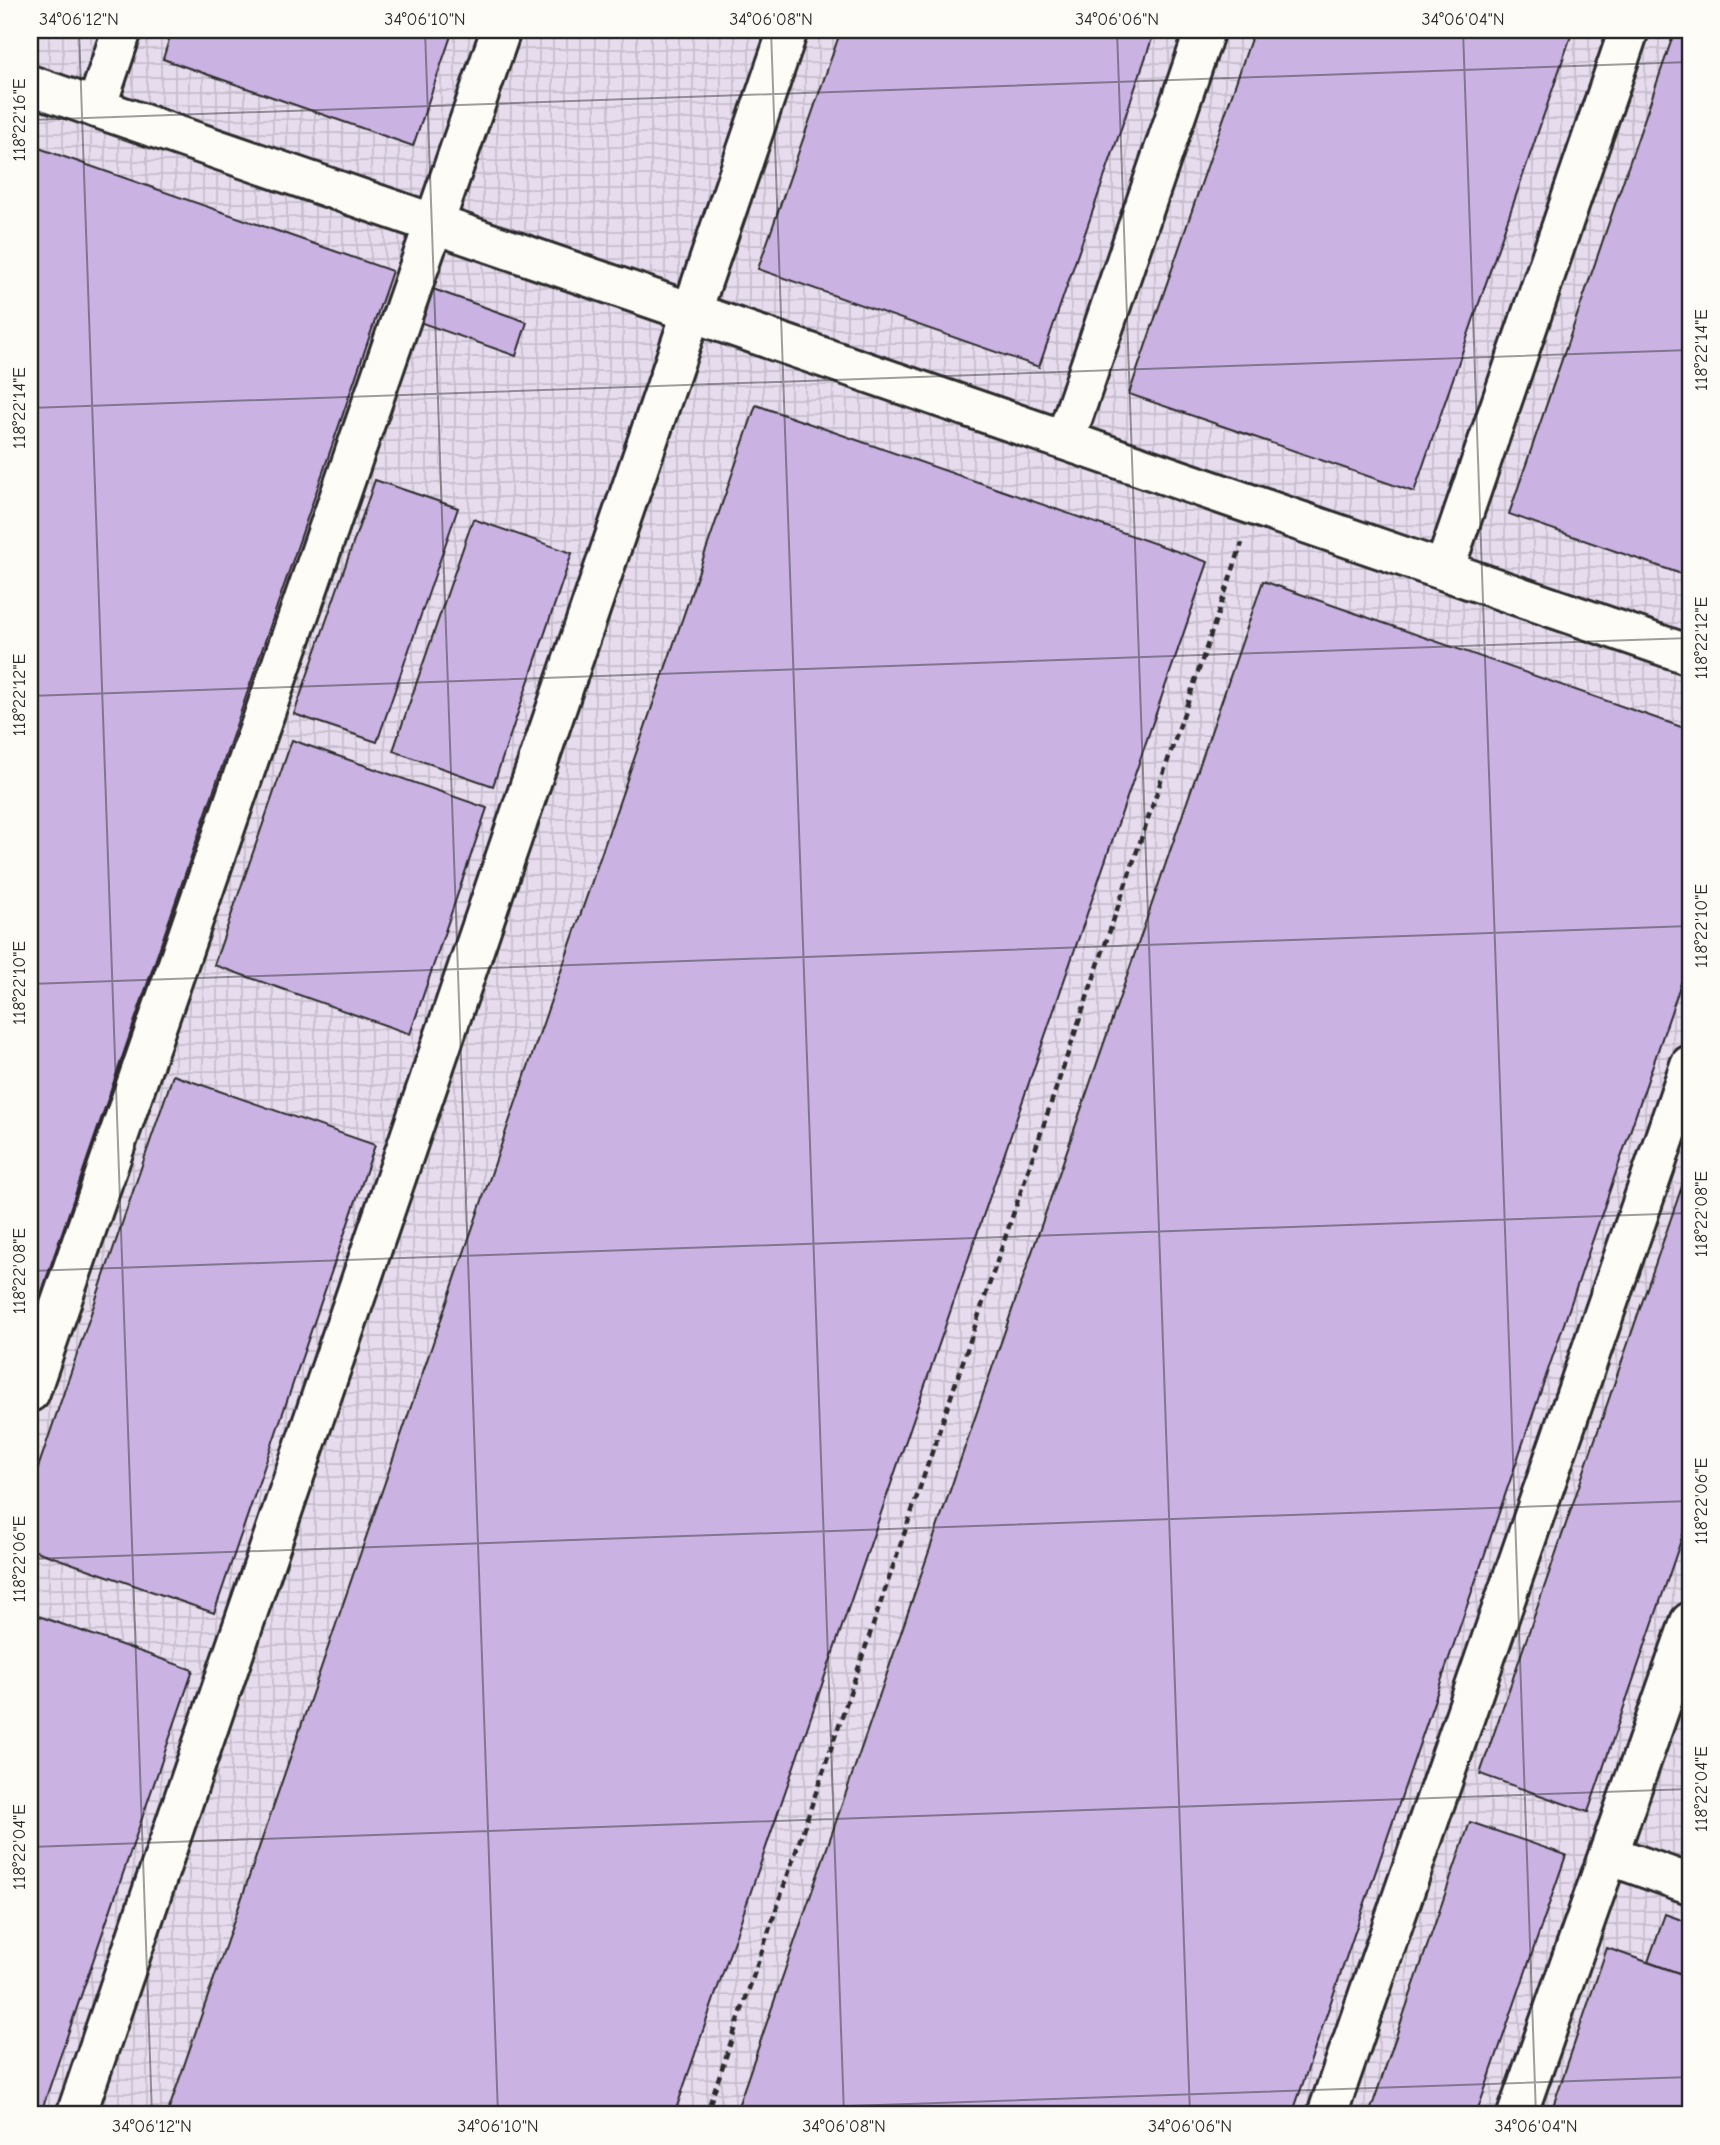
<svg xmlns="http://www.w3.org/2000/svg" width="1720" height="2145" viewBox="0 0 1720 2145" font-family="'Comic Neue',sans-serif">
<defs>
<pattern id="industrial-grid" width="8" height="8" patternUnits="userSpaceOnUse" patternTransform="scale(1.75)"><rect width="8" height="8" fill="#e7dcee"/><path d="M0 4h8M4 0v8" fill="none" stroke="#c6bdcc"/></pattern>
</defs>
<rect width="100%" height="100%" fill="#f3edf3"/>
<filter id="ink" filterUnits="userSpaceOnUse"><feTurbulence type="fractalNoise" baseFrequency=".0143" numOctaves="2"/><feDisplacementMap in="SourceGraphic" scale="14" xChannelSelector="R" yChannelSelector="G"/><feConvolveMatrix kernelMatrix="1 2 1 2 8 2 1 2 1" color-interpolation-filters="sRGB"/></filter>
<g filter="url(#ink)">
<!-- industrial -->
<path fill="url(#industrial-grid)" d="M30,30h1660l-1,2085h-1659z"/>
<!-- building -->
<g fill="#cab3e3" stroke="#2b2b2b" stroke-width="2">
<path d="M172,30h281l-40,116 -250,-87z"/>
<path d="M841,30h314l-116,337 -281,-98z"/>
<path d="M1254,30h319l-159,462 -285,-98z"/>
<path d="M1675,30h15v547l-181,-63z"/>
<path d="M30,145l362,126 -362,1055z"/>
<path d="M433,289l94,33 -11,34 -94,-33z"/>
<path d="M756,405l452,157 -534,1553h-507z"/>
<path d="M375,480l83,28 -81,234 -83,-28z"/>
<path d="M473,519l99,34 -79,233 -100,-35z"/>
<path d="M1263,581l427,149v227l-398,1158h-557z"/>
<path d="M292,740l195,68 -77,226 -196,-69z"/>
<path d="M173,1075l202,70 -161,468 -184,-64v-58z"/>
<path d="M1690,1163v351l-102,298 -108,-38z"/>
<path d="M30,1613l163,57 -153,445h-10z"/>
<path d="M1470,1822l96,33 -90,260h-107z"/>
<path d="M1665,1914l25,9v54l-42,-15z"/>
<path d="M1607,1948l83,29v118l-7,20h-133z"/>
</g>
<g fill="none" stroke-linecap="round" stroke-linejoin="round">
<defs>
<g id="minor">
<path d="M30,85l1660,570"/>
<path d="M96,108l26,-78"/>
<path d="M1065,440l140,-410"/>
<path d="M1444,570l185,-540"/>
<path d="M30,1392l471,-1362"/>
<path d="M1609,1855l81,29"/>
<path d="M76,2115l712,-2085"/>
<path d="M1327,2115l363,-1050"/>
<path d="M1517,2115l173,-493"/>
</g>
</defs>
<!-- minor casing -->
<use href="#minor" stroke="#2b2b2b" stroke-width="44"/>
<!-- path -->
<path stroke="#2b2b2b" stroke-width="4.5" stroke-dasharray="7 5" stroke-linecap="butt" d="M706,2115l536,-1572"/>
<!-- minor -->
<use href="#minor" stroke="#fdfcf7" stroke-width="38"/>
</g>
</g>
<!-- ticks -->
<path fill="none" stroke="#2b2b2b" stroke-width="2" stroke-opacity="0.45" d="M79,30l73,2085M425,30l73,2085M771,30l73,2085M1117,30l73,2085M1463,30l73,2085M30,120l1660,-58M30,408l1660,-58M30,696l1660,-58M30,984l1660,-58M30,1271l1660,-58M30,1559l1660,-58M30,1847l1660,-58M590,2115l1100,-38"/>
<!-- margin -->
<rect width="1720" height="2145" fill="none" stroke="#fdfcf7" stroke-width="77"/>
<rect x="38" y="38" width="1644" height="2068" fill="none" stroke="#2b2b2b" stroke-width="2.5"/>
<g font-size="18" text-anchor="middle" fill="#2b2b2b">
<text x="79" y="25">34°06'12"N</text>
<text x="425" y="25">34°06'10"N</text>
<text x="771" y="25">34°06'08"N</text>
<text x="1117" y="25">34°06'06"N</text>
<text x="1463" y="25">34°06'04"N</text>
<text transform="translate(19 120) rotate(-90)" y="6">118°22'16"E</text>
<text transform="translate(1701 350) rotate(-90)" y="6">118°22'14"E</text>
<text transform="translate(19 408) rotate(-90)" y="6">118°22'14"E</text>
<text transform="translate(1701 638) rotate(-90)" y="6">118°22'12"E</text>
<text transform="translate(19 695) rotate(-90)" y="6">118°22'12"E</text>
<text transform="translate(1701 926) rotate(-90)" y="6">118°22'10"E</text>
<text transform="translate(19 983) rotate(-90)" y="6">118°22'10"E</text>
<text transform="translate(1701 1214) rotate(-90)" y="6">118°22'08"E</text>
<text transform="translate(19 1271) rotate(-90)" y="6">118°22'08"E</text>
<text transform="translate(1701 1501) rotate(-90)" y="6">118°22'06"E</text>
<text transform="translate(19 1559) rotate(-90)" y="6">118°22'06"E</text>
<text transform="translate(1701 1789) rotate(-90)" y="6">118°22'04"E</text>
<text transform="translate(19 1847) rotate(-90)" y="6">118°22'04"E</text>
<text x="152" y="2132">34°06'12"N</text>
<text x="498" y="2132">34°06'10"N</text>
<text x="844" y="2132">34°06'08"N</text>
<text x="1190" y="2132">34°06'06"N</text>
<text x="1536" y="2132">34°06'04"N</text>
</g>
</svg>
